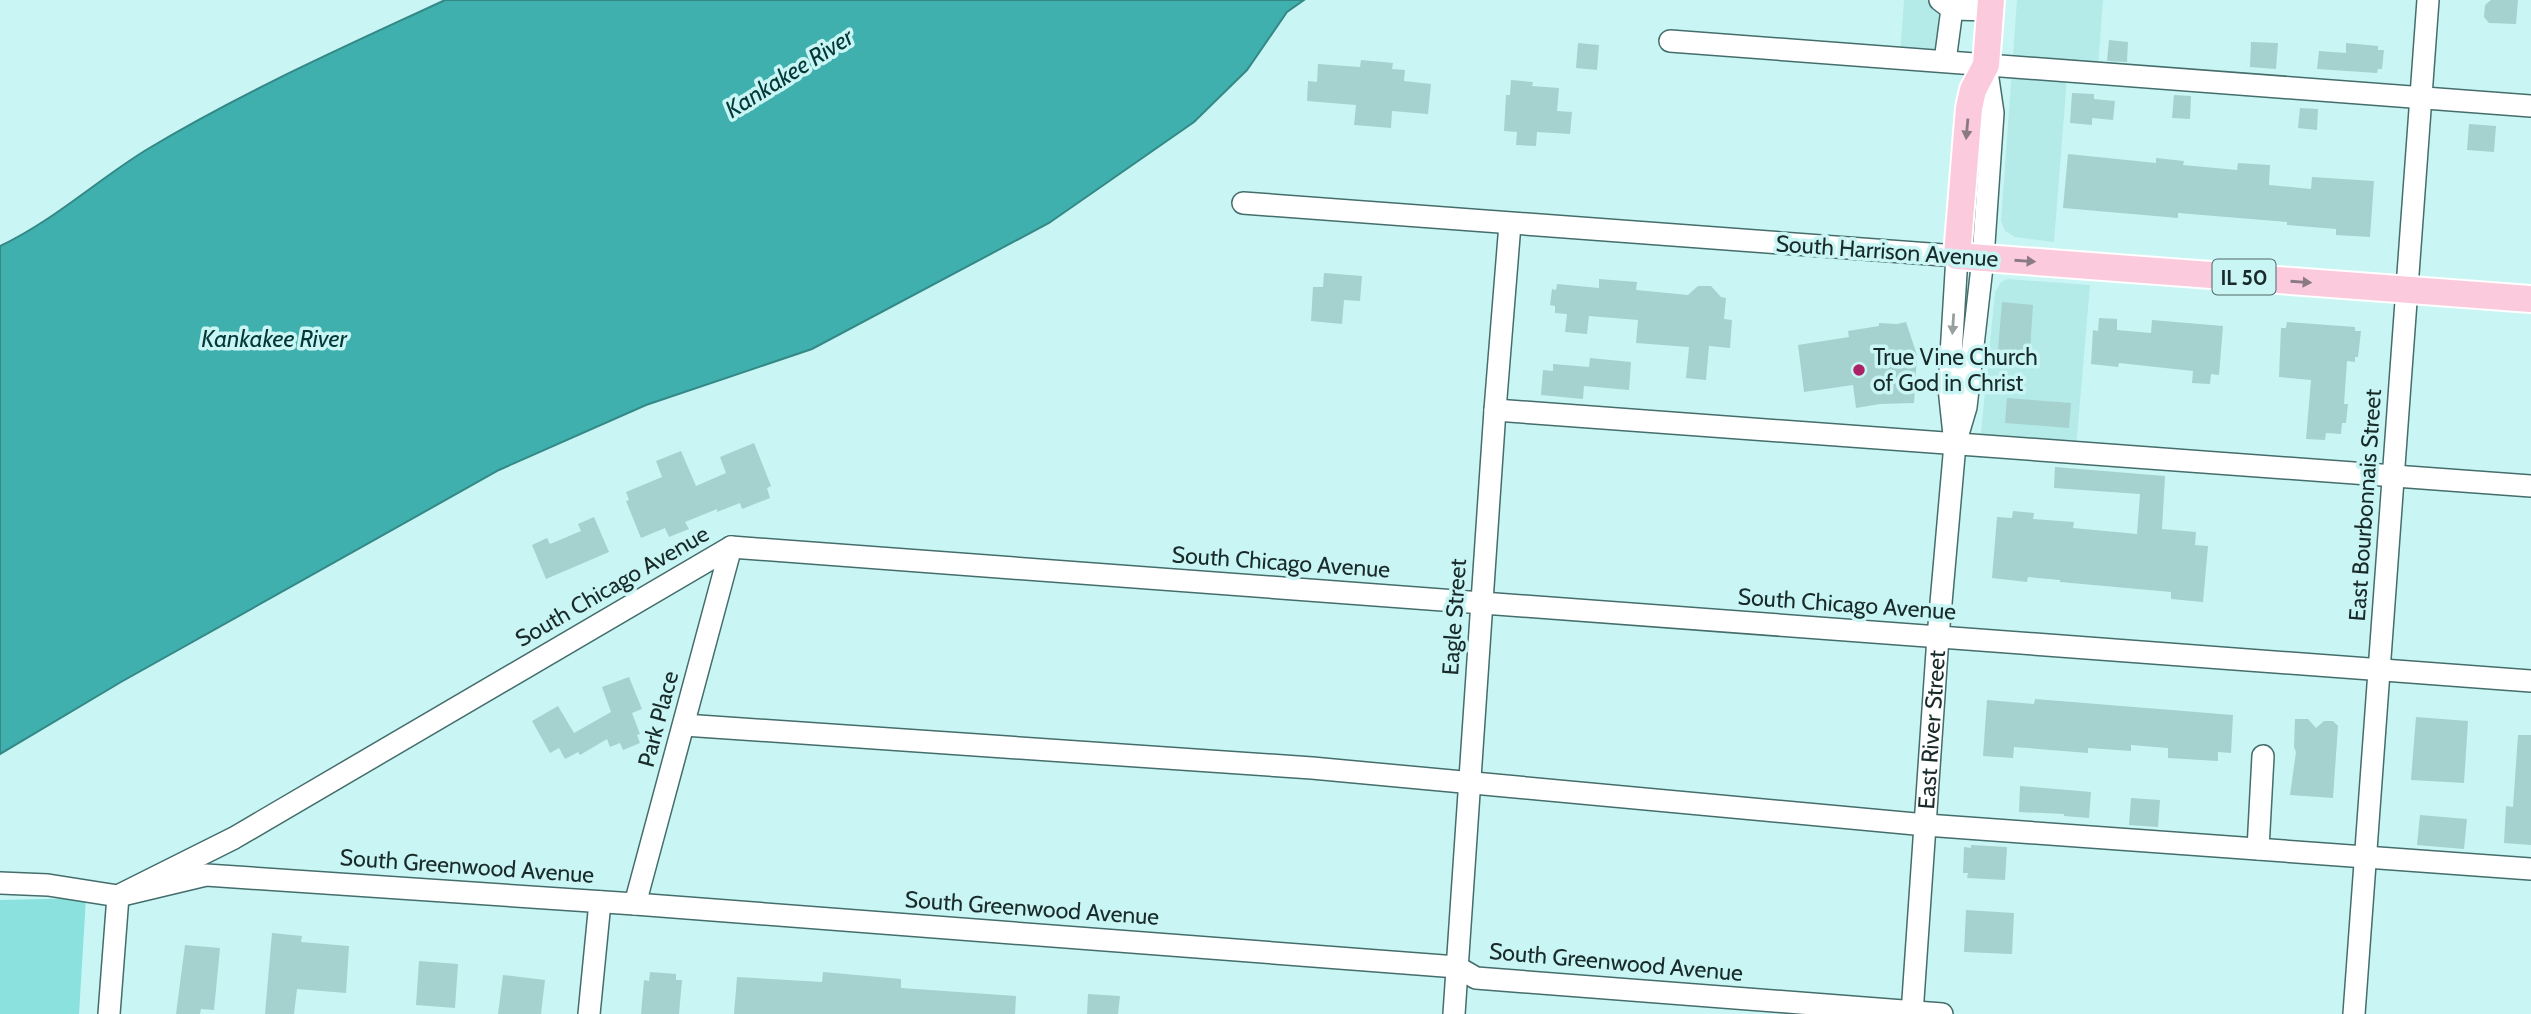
<svg xmlns="http://www.w3.org/2000/svg" width="2531" height="1014" viewBox="0 0 2531 1014" font-family="Cabin,sans-serif">
<rect width="100%" height="100%" fill="#c9f6f4"/>
<!-- built -->
<g fill="#b4ebe9">
<path d="M1904,0h57l-6,71 -56,-4z"/>
<path d="M2017,0h86l-5,67 -30,-2 -14,177 -39,-5 -10,-6 -4,-10z"/>
<path d="M2008,279l82,6 -15,175 -96,-7 16,-161 6,-10z"/>
</g>
<!-- green -->
<path fill="#8ae1de" d="M86,898l-7,116h-79v-114z"/>
<!-- water -->
<path fill="#3fb0ad" stroke="#348886" stroke-width="2" d="M445,0h859l-17,12 -40,58 -53,52 -145,101 -237,126 -166,56 -147,65 -378,212 -121,72v-508c53,-25 96,-65 146,-96 96,-58 198,-103 299,-150z"/>
<!-- building -->
<g fill="#a5d1cf">
<path d="M2491,0h27l-2,24 -27,-1 -5,-6 1,-12z"/>
<path d="M2109,40l19,2 -1,20 -20,-1z"/>
<path d="M2251,42l27,1 -2,26 -26,-2z"/>
<path d="M1578,43l21,2 -2,25 -21,-2z"/>
<path d="M2346,43l32,3v4h6l-2,19h-4l-1,4 -60,-4 2,-18 27,2z"/>
<path d="M1361,60l32,3 -1,6 13,1 -1,11 27,3 -3,30 -36,-3 -1,17 -37,-3 2,-20 -49,-4 1,-20 9,1 1,-18 42,3z"/>
<path d="M1511,80l22,2 -1,4 27,2 -2,23 15,1 -2,22 -33,-2 -1,14 -20,-1 1,-13 -13,-1 2,-36h4z"/>
<path d="M2072,93l22,1v5l21,2 -2,19 -21,-2v7l-22,-2z"/>
<path d="M2174,95l17,1 -1,23 -18,-1z"/>
<path d="M2300,108l18,1 -1,21 -19,-2z"/>
<path d="M2469,124l27,2 -2,26 -27,-2z"/>
<path d="M2068,154l88,9v-5l28,3 -1,4 54,5 1,-7 32,2 -1,20 42,4 1,-12 62,4 -4,56 -34,-2v-6l-49,-4v-3l-109,-9v5l-115,-10z"/>
<path d="M1324,273l38,3 -2,25 -16,-1 -2,24 -31,-3 2,-34h10z"/>
<path d="M1599,279l38,3 -1,8 52,5 10,-9h13l10,11 5,1 -2,21 8,1 -2,28 -21,-2 -3,34 -20,-2 3,-31 -53,-4 2,-23 -49,-4 -2,18 -22,-2 2,-18 -12,-1v-7l-5,-1 2,-16 4,1 1,-6 42,4z"/>
<path d="M2002,302l31,3 -4,60 -32,-3z"/>
<path d="M2099,318l18,1v11l34,3 1,-13 71,6 -4,49 -8,-1 -1,10 -18,-1 1,-12 -74,-8 -1,4 -27,-3 2,-34 5,1z"/>
<path d="M1906,322l11,33 -3,48 -34,1 -24,4 -3,-23 -49,7 -6,-47 51,-8 -1,-6 31,-5v-3l18,1z"/>
<path d="M2287,322l68,5v4h6l-3,26h-3v5l-8,-1 -3,43h4l-2,19h-4l-1,11 -15,-1 -1,7 -19,-1 5,-59 -32,-3 2,-49h5z"/>
<path d="M1590,358l41,4 -2,28 -45,-4 -1,13 -42,-4 2,-25 10,1v-7l36,3z"/>
<path d="M2007,398l64,5 -2,25 -64,-5z"/>
<path d="M754,443l17,43 -4,2 3,10 -28,11 -2,-6 -23,9v-3l-32,13 4,7 -20,8 -4,-9 -24,10 -15,-37 3,-1 -3,-8 36,-15 -6,-16 25,-10 15,35 30,-13 -6,-16z"/>
<path d="M2055,467l110,9 -3,53 34,3 -1,13 13,1 -5,56 -32,-3v-7l-111,-10v-2l-32,-3 -1,5 -35,-4 5,-61 15,1 1,-7 21,2 -1,6 41,3 -1,6 64,6 3,-40 -86,-6z"/>
<path d="M594,517l15,35 -63,27 -14,-34 15,-7 3,6 31,-13 -3,-7z"/>
<path d="M629,677l13,32 -10,4 8,21 -3,1 3,8 -17,7 -3,-7 -10,4 -3,-8 -27,16 -2,-3 -13,7 -6,-11 -9,5 -18,-32 26,-15 16,27 37,-21 -9,-25z"/>
<path d="M2035,699l198,16 -2,38 -13,-1v9l-50,-3v-10l-37,-3v6l-43,-3v5l-74,-6 -1,11 -30,-2 4,-56 47,4z"/>
<path d="M2416,717l52,4 -4,62 -53,-3z"/>
<path d="M2295,719h13l8,9 8,-7h9l5,5 -5,72 -43,-3 6,-43 -2,-5z"/>
<path d="M2518,735h13v110l-27,-2 2,-37 7,1z"/>
<path d="M2020,786l71,6 -2,26 -25,-2v-2l-45,-2z"/>
<path d="M2131,798l29,2 -2,27 -29,-2z"/>
<path d="M2420,815l47,4 -3,30 -47,-4z"/>
<path d="M1971,845l36,2 -2,33 -38,-2 1,-5h-5l1,-26 7,1z"/>
<path d="M1966,910l48,3 -2,41 -48,-2z"/>
<path d="M272,933l30,3 -1,6 48,4 -3,47 -49,-4 -3,25h-29z"/>
<path d="M185,945l35,3 -6,62 -13,-1 -1,5h-24z"/>
<path d="M419,961l39,3 -3,44 -39,-3z"/>
<path d="M650,972l26,2v6h6l-3,34h-38l3,-34 5,1z"/>
<path d="M823,972l78,7v9l115,8 -1,18h-281l3,-37 85,5z"/>
<path d="M503,975l42,5 -4,34h-43z"/>
<path d="M1088,994l32,2 -2,18h-31z"/>
</g>
<g fill="none" stroke-linecap="round" stroke-linejoin="round">
<defs>
<g id="minor">
<path d="M1940,0l12,9 -7,52"/>
<path d="M1953,0l-1,9 39,1"/>
<path d="M1670,41l861,65"/>
<path d="M1243,203l714,53 -8,132 5,47"/>
<path d="M1495,410l1036,76"/>
<path d="M684,725l628,43 614,57 605,44"/>
<path d="M2258,849l5,-93"/>
<path d="M0,883l48,2 70,11 88,-21 429,29 822,63 19,11 466,36"/>
<path d="M118,896l116,-58 497,-291 1800,134"/>
<path d="M635,904l96,-357"/>
<path d="M109,1014l9,-118"/>
<path d="M589,1014l11,-112"/>
<path d="M1454,1014l41,-604 15,-186"/>
<path id="s1" d="M1912,1014l26,-377 17,-193 11,-37 17,-149 10,-145 -7,-48"/>
<path d="M2354,1014l74,-1014"/>
</g>
<path id="major" d="M1991,0l-5,65 -13,25 -4,18 -12,148 574,43"/>
</defs>
<!-- minor casing -->
<use href="#minor" stroke="#446d6b" stroke-width="24"/>
<!-- major casing -->
<use href="#major" stroke="#fff" stroke-width="30"/>
<!-- minor -->
<use href="#minor" stroke="#fff" stroke-width="21"/>
<!-- major -->
<use href="#major" stroke="#fbcadc" stroke-width="26"/>
</g>
<!-- one-way arrows -->
<defs><path id="oneway-solid" d="M-6-.8H1V-3.2L6.5 0L1 3.2V.8H-6Z" transform="scale(1.75)"/></defs>
<g fill="#8a7a83">
<use href="#oneway-solid" transform="translate(1967 129) rotate(95)"/>
<use href="#oneway-solid" transform="translate(2025 261) rotate(4)"/>
<use href="#oneway-solid" transform="translate(2301 282) rotate(4)"/>
</g>
<use fill="#989f9f" href="#oneway-solid" transform="translate(1953 324) rotate(94)"/>
<!-- markers -->
<circle fill="#ab2267" stroke="#c9f6f4" stroke-width="2.5" cx="1859" cy="370" r="7"/>
<g text-anchor="middle" dominant-baseline="central" stroke-width="7" stroke-linejoin="round" paint-order="stroke">
<!-- shield labels -->
<rect fill="#c9f6f4" stroke="#4e6767" stroke-width="2" x="2212.5" y="259.5" width="63" height="35" rx="5"/>
<g font-size="21" font-weight="bold" fill="#192a2a">
<text x="2244" y="277">IL 50</text>
</g>
<!-- street labels -->
<g font-size="23" fill="#192a2a" stroke="#c9f6f4">
<text transform="translate(1887 251) rotate(4)">South Harrison Avenue</text>
<text transform="translate(2365 505) rotate(-86)">East Bourbonnais Street</text>
<text transform="translate(1281 562) rotate(4)">South Chicago Avenue</text>
<text transform="translate(612 586) rotate(-30)">South Chicago Avenue</text>
<text transform="translate(1847 604) rotate(4)">South Chicago Avenue</text>
<text transform="translate(1454 617) rotate(-86)">Eagle Street</text>
<text transform="translate(658 719) rotate(-75)">Park Place</text>
<text stroke="none"><textPath href="#s1" startOffset="285">East River Street</textPath></text>
<text transform="translate(467 866) rotate(4)">South Greenwood Avenue</text>
<text transform="translate(1032 908) rotate(4)">South Greenwood Avenue</text>
<text transform="translate(1616 962) rotate(5)">South Greenwood Avenue</text>
</g>
<!-- poi labels -->
<g font-size="23" fill="#192a2a" stroke="#c9f6f4" text-anchor="start">
<text x="1873" y="357">True Vine Church<tspan x="1873" dy="26">of God in Christ</tspan></text>
</g>
<!-- water labels -->
<g font-size="24" font-style="italic" fill="#023837" stroke="#c9f6f4">
<text transform="translate(789 73) rotate(-32)">Kankakee River</text>
<text x="274" y="338">Kankakee River</text>
</g>
</g>
</svg>
